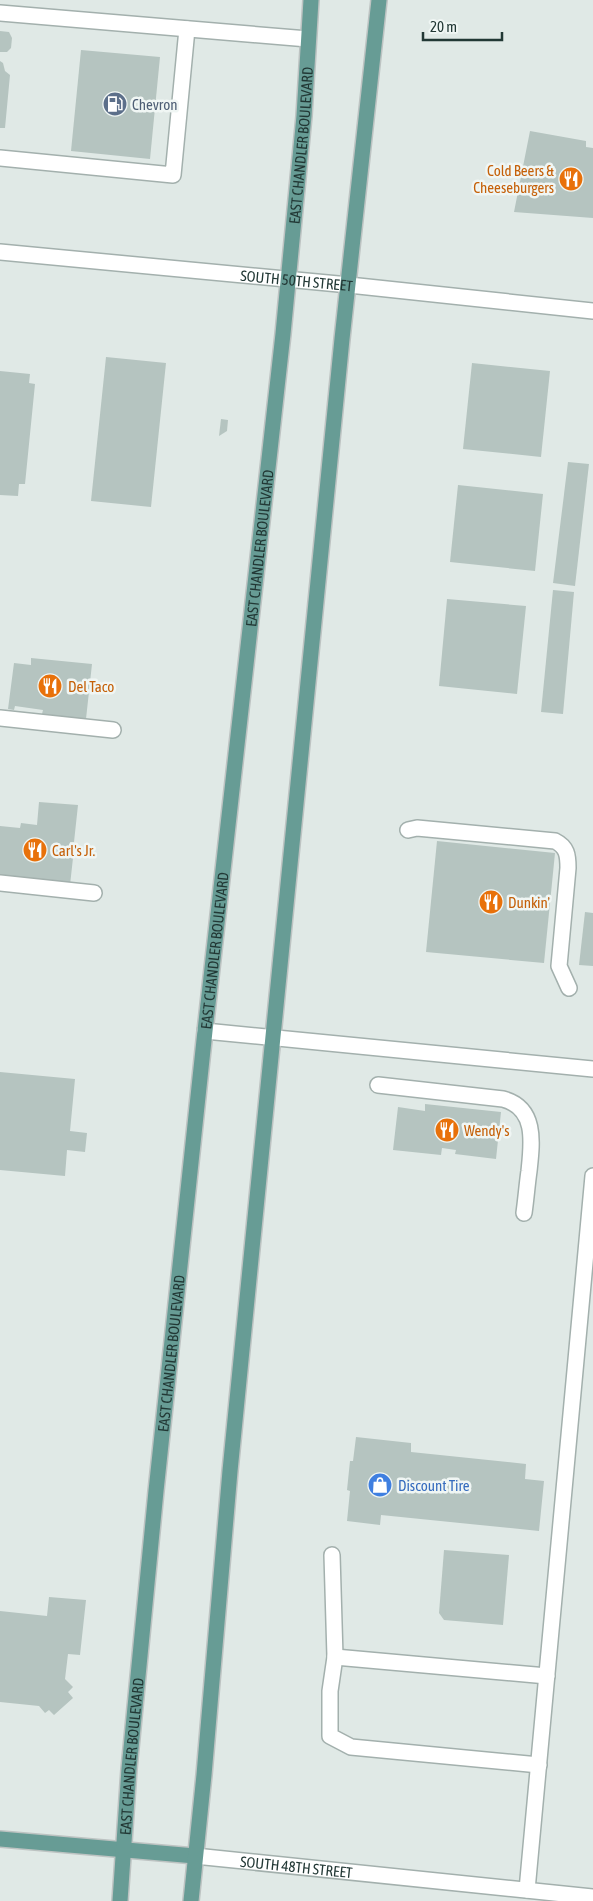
<svg xmlns="http://www.w3.org/2000/svg" width="593" height="1901" viewBox="0 0 593 1901" font-family="'Asap Condensed',sans-serif">
<rect width="100%" height="100%" fill="#e0e9e6"/>
<!-- building -->
<g fill="#b5c4c0">
<path d="M0,31l9,1 3,6 -1,10 -4,4h-7z"/>
<path d="M81,50l79,7 -10,102 -79,-8z"/>
<path d="M0,61l3,2 2,8 5,4 -5,53h-5z"/>
<path d="M530,131l56,10v6l7,1v70l-79,-6z"/>
<path d="M106,357l60,6 -15,144 -60,-6z"/>
<path d="M472,363l78,8 -9,86 -78,-8z"/>
<path d="M0,371l30,3 -1,9 6,1 -10,100h-6l-1,12 -18,-1z"/>
<path d="M221,419l7,1 -1,11 -8,5z"/>
<path d="M568,462l21,2 -14,122 -22,-3z"/>
<path d="M458,485l85,9 -8,77 -85,-9z"/>
<path d="M553,590l21,2 -11,122 -22,-2z"/>
<path d="M447,599l79,7 -9,88 -78,-8z"/>
<path d="M31,658l61,6 -6,55 -44,-5 1,-4 -28,-4 -1,4 -6,-1 6,-46 17,2z"/>
<path d="M39,802l39,3 -4,37h-4l-1,15 4,1 -3,27 -70,-7v-52l20,2 1,-5 16,2z"/>
<path d="M437,841l118,12 -11,110 -118,-11z"/>
<path d="M585,912l8,1v53l-14,-1z"/>
<path d="M0,1072l75,7 -5,52 17,2 -2,19 -18,-2 -2,26 -65,-6z"/>
<path d="M425,1104l76,8 -5,47 -41,-5 1,-4 -14,-2 -1,7 -48,-5 5,-43 27,4z"/>
<path d="M356,1437l55,6v9l115,12 -1,15 19,2 -5,50 -158,-16 -1,10 -33,-4 3,-30 -3,-1 3,-29h3z"/>
<path d="M444,1550l65,5 -6,70 -59,-5 -5,-7z"/>
<path d="M49,1597l37,3 -6,55 -12,-1 -3,25 8,8 -5,5 5,6 -19,17 -5,-5 -4,3 -6,-7 -39,-4v-91l47,5z"/>
</g>
<g fill="none" stroke-linecap="round" stroke-linejoin="round">
<defs>
<g id="minor">
<path d="M0,13l308,26"/>
<path d="M0,158l173,17 14,-146"/>
<path id="s1" d="M0,252l349,33 244,26"/>
<path d="M0,718l113,12"/>
<path d="M408,830l9,-2 138,13c12,6 13,14 13,27l-9,98 10,22"/>
<path d="M0,883l94,10"/>
<path d="M205,1031l388,38"/>
<path d="M378,1085l125,14c34,9 29,44 26,72 -2,14 -3,28 -5,42"/>
<path d="M332,1555l3,102 -5,34v45l21,11 188,18"/>
<path d="M335,1657l212,19"/>
<path id="s2" d="M195,1856l398,41"/>
<path d="M527,1890l66,-714"/>
</g>
<g id="major">
<path d="M0,1839l195,17"/>
<path id="s3" d="M120,1901l9,-132 27,-278 49,-460 78,-697 21,-218 7,-116"/>
<path d="M191,1901l13,-126 26,-304 112,-1132 37,-339"/>
</g>
</defs>
<!-- minor casing -->
<use href="#minor" stroke="#a3b0ad" stroke-width="18"/>
<!-- major casing -->
<use href="#major" stroke="#bdc3c2" stroke-width="18"/>
<!-- minor -->
<use href="#minor" stroke="#fff" stroke-width="15"/>
<!-- major -->
<use href="#major" stroke="#679c95" stroke-width="15"/>
</g>
<!-- icons -->
<defs>
<symbol id="fuel-disc" viewBox="-11 -11 22 22"><circle r="9.5" fill="#5c6f8a" stroke="#f0f6f4"/><path d="M-5.5-6h7V0h2V4h1.3V-2.5L3-4.5l.8-.8L6-3V5H2.5V1h-1V6h-7ZM-4.2-4.7v3.2H.2V-4.7Z" fill="#fff"/></symbol>
<symbol id="restaurant-disc" viewBox="-11 -11 22 22"><circle r="9.5" fill="#e8710a" stroke="#f0f6f4"/><path d="M-5-6h1v4h1v-4h1v4h1v-4h1v5L-1.5 .5V6h-2V.5L-5-1ZM5-6V6H3V1.5H1.5Q1.5-4 5-6Z" fill="#fff"/></symbol>
<symbol id="shop-disc" viewBox="-11 -11 22 22"><circle r="9.5" fill="#3f7fe0" stroke="#f0f6f4"/><path d="M-5-2.5h2.3a2.7 3.5 0 0 1 5.4 0H5L5.5 6h-11ZM-1.5-2.5h3a1.5 2.3 0 0 0-3 0Z" fill="#fff"/></symbol>
</defs>
<g fill-rule="evenodd">
<use href="#fuel-disc" x="101" y="90" width="28" height="28"/>
<use href="#restaurant-disc" x="557" y="165" width="28" height="28"/>
<use href="#restaurant-disc" x="36" y="672" width="28" height="28"/>
<use href="#restaurant-disc" x="21" y="836" width="28" height="28"/>
<use href="#restaurant-disc" x="477" y="888" width="28" height="28"/>
<use href="#restaurant-disc" x="433" y="1116" width="28" height="28"/>
<use href="#shop-disc" x="366" y="1471" width="28" height="28"/>
</g>
<g text-anchor="middle" dominant-baseline="central" stroke-width="5" stroke-linejoin="round" paint-order="stroke">
<!-- service labels -->
<g font-size="15" fill="#4e5e75" stroke="#f0f6f4" text-anchor="start">
<text x="132" y="104">Chevron</text>
</g>
<!-- street labels -->
<g font-size="15" fill="#223835" stroke="#f0f6f4">
<text stroke="none"><textPath href="#s3" startOffset="1765">EAST CHANDLER BOULEVARD</textPath></text>
<text stroke="none"><textPath href="#s1" startOffset="298">SOUTH 50TH STREET</textPath></text>
<text stroke="none"><textPath href="#s3" startOffset="1360">EAST CHANDLER BOULEVARD</textPath></text>
<text stroke="none"><textPath href="#s3" startOffset="955">EAST CHANDLER BOULEVARD</textPath></text>
<text stroke="none"><textPath href="#s3" startOffset="550">EAST CHANDLER BOULEVARD</textPath></text>
<text stroke="none"><textPath href="#s3" startOffset="145">EAST CHANDLER BOULEVARD</textPath></text>
<text stroke="none"><textPath href="#s2" startOffset="102">SOUTH 48TH STREET</textPath></text>
</g>
<!-- food labels -->
<g font-size="15" fill="#c56008" stroke="#f0f6f4" text-anchor="start">
<text x="554" y="170" text-anchor="end">Cold Beers &amp;<tspan x="554" dy="17">Cheeseburgers</tspan></text>
<text x="68" y="686">Del Taco</text>
<text x="52" y="850">Carl's Jr.</text>
<text x="508" y="902">Dunkin'</text>
<text x="464" y="1130">Wendy's</text>
</g>
<!-- shop labels -->
<g font-size="15" fill="#366cbe" stroke="#f0f6f4" text-anchor="start">
<text x="398" y="1485">Discount Tire</text>
</g>
</g>
<!-- scale -->
<path d="M423 32v8h79v-8" fill="none" stroke="#223835" stroke-width="2.5"/>
<text x="430" y="32" font-size="15" fill="#223835" stroke="#f0f6f4" stroke-width="4" paint-order="stroke">20 m</text>
</svg>
